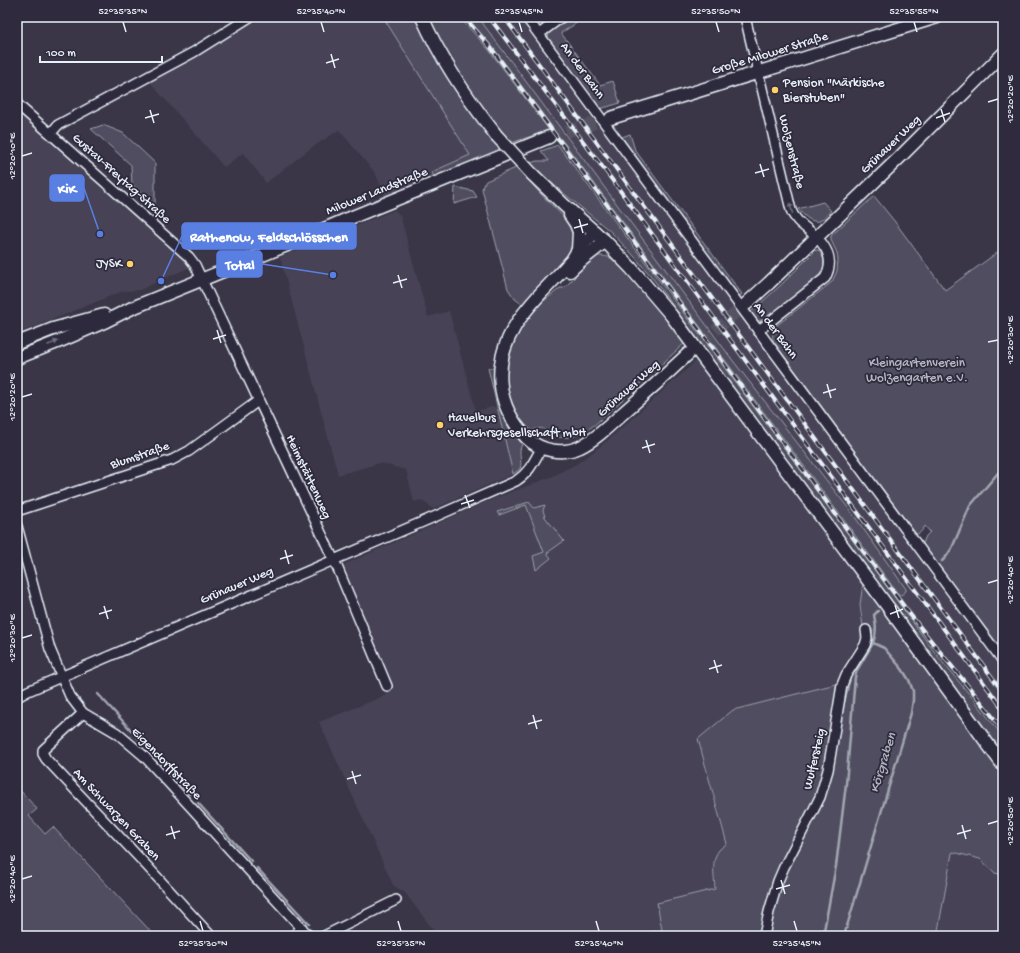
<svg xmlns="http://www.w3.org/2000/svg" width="1020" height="953" viewBox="0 0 1020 953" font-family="'Gochi Hand',sans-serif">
<rect width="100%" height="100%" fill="#3a3648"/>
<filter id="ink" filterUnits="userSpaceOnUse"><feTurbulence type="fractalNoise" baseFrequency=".025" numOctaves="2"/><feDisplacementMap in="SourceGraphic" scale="8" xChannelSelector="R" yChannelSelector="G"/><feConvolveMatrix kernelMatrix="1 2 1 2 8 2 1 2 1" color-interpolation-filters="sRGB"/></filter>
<g filter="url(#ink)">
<!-- built -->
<g fill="#464354">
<path d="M259,17h124l87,138 -37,17 1,5 -48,20 -11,-24 -36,-43 -28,18 -45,35 -23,-30 -19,14 -75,-86 38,-20z"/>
<path d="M478,17h44l481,650v71l-24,-33 -41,-48 -44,-61 7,-1 5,-6 -54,-76 -118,-151z"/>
<path d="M17,111l160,140 9,8 5,8 -30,13 -21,10 -17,1 -106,43z"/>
<path d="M395,210l5,5 28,102 21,-6 27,100 21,-5 16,68 -80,35 -12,-9 -7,2 -8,-32 -26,-7 -42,12 -58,-218z"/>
<path d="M697,360l166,223 -3,22 4,26 -28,53 -103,26 -35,29 29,105 -13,15 1,30 -58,14 5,27 -9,2v4h-215l-33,-43 -12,-8 -74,-163 68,-27 -2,-7 7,-4 -49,-119 145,-64 65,-25 23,-12 13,-9 19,-15z"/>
<path d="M953,852l27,7 15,14 8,2v61h-66l14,-83z"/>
</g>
<!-- green -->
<g fill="#504e5f" stroke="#9ca0ac">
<path d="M383,17h32c14,30 30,58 49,85 12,17 25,32 38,48l-68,27 -2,-5 38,-17z"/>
<path d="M429,17h30l30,33 60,80 -38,13c-13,-15 -27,-31 -39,-48 -17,-24 -31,-51 -43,-78z"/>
<path d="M467,17h11l256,345 118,151 54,76v2l-5,4h-2l-92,-125 -123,-165 -87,-118 -105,-141z"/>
<path d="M572,17h10l1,2 -22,14 39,52 13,-4 7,22 -20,6 -52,-72c3,-12 15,-15 24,-20z"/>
<path d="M103,125l20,8 32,30v43l-23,-22 -1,-19 -40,-36z"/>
<path d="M630,134l5,16 107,144 -3,3 -117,-160z"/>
<path d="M558,145c123,166 248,330 369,497 19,27 43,51 62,77 4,5 11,13 13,19 2,4 1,10 1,15l-78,-107 -274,-370 -17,-20 -23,-24 -73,-60 -8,-9 7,-2h12l-8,-10z"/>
<path d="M518,167c8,9 14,18 22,26 19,22 46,34 25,67l-40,43 -3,1 -7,-5 -7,-10 -26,-100 1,-4 3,-4z"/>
<path d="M455,187l18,4 4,6 -23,7z"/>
<path d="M874,196l21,26 50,68 56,-40 1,4h1v397l-79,-105 -1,-3 3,-7 4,-4 -5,-6c-3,5 -4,7 -9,8l-142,-192c-3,-6 -1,-11 2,-16l56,-44 5,-11 1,-11 -1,-7 -6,-13v-4l2,-2z"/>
<path d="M823,202l8,9 -11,10c-10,2 -16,-6 -22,-12z"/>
<path d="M816,250h2c9,9 7,18 -1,28l-47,39 -11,4 -4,-3 -4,-6 30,-27z"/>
<path d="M598,256c5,0 10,0 14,3 11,7 18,18 26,27 16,18 32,37 47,57l-85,77c-11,10 -26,20 -42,17 -11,-2 -13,-14 -26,-6 -37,-33 -31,-82 -2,-117 8,-10 20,-17 30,-26h4l11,-11v-6l17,-13z"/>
<path d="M488,368h8l8,47 5,13 13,16c-5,10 1,15 -2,25l-7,5z"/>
<path d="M529,502l5,6 11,-3 -2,5 2,7 19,24 -17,12 4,5 -15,12 -3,-14 11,-4 -18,-47 -27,10 -2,-3z"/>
<path d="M863,583l86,116 54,76v100l-8,-2 -15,-14 -27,-7 -1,1 -15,83h-169l13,-55 49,-110 11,-53 10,-41 19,-32 3,-15 -4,-2 -6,-1 -3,-22z"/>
<path d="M836,684v14l-11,70 -10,33 -41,77 -10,32 -4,26h-107l-1,-4 10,-2 -5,-27 58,-14c-1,-17 -6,-36 12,-45l-29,-105 35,-29z"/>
<path d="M17,787l20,22 -8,7 16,18 8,-7 102,109h-138z"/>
</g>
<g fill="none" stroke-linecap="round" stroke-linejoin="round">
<!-- stream -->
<g stroke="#a2a6b1" stroke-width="2.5">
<path d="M942,561l4,-4 6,-9 18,-42 33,-39"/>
<path d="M98,694l43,47"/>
<path d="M158,759l31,35"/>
<path d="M198,803l53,58"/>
<path d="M257,868l52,56"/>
<path d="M823,936l13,-70 10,-82 9,-107 2,-7 16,-27"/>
<path d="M844,936l67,-223 2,-13v-9l-4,-11 -7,-11 -18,-21 -11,-5c4,-10 3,-18 1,-28l4,-4"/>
</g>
<!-- major-tunnel -->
<g stroke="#545262" stroke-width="12" stroke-dasharray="12 6" stroke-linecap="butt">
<path d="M549,137l62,-19"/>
<path d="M688,354l58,-50"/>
</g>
<defs>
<g id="minor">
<path d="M526,17l477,644"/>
<path d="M745,17l46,193c4,11 13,16 21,23 15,13 23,27 13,45l-67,53"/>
<path d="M539,34l23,-17"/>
<path d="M17,104l172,153 6,8 143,304 49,117"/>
<path d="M51,133l7,-8 136,-73 56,-35"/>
<path d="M17,511l155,-51 17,-9 69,-50"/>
<path d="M17,526l33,123 20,47 13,17 34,20 27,23 165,180"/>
<path d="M17,697l11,-6 413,-177 75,-33c14,-9 18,-20 26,-34"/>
<path d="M83,713l-40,37v4l3,5 101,107 64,70"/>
<path d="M293,936l9,-8"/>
<path d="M324,936l72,-36"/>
<path d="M764,936l5,-24 9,-31 6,-14 30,-58 6,-12 8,-27 14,-85 4,-10 19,-30 2,-7 -1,-8"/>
</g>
<g id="major">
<path d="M422,17c19,43 45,81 74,118"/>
<path d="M611,118l326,-101"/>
<path d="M532,174l32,31 41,36 26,27 40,47 217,292 115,158"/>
<path d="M570,215l6,9 3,8 -1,18"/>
<path d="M595,232l-17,18 -6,10c-10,11 -20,22 -31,33 -9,10 -19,21 -26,33 -23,38 -19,80 12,112 13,13 35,17 53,9 16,-8 30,-22 43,-34 22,-19 44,-39 65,-59"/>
<path d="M570,271c10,-11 23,-19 35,-30"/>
<path d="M746,304l23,-21 131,-126 103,-103"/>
<path d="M17,343l36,-14 51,-14"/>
<path d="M17,358l43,-17 46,-20 26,-13 155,-63 63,-27 199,-81"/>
</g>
</defs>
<!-- minor casing -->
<use href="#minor" stroke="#e8f1f8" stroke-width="12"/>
<!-- major casing -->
<use href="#major" stroke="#e8f1f8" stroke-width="15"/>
<!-- minor -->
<use href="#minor" stroke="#2f2a3d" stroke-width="9"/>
<!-- major -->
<use href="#major" stroke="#2f2a3d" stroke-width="12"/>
<defs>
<g id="rail">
<path d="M464,17l27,31 415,561c31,41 66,80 97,121"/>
<path d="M489,17l118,156 396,536"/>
<path d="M504,17l499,675"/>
</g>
</defs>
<!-- rail casing -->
<use href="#rail" stroke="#e8f1f8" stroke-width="4"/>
<!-- rail -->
<use href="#rail" stroke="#2f2a3d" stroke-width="2.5" stroke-dasharray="8" stroke-linecap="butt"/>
<defs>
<path id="major-bridge" d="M496,135l36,39"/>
</defs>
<!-- major-bridge casing -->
<use href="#major-bridge" stroke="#e8f1f8" stroke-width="15" stroke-linecap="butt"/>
<!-- major-bridge -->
<use href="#major-bridge" stroke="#2f2a3d" stroke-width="12"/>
</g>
<!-- one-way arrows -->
<defs><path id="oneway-solid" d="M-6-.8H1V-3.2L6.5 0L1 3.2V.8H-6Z"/></defs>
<g fill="#70707e">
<use href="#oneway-solid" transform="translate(791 208) rotate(-106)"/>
<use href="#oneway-solid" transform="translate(53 343) rotate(-22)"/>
</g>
</g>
<!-- ticks -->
<path fill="none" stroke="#e8f1f8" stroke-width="1.5" d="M123,22l3,10M321,22l3,10M519,22l3,10M716,22l3,10M914,22l3,10M331,54l4,14M326,63l13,-4M988,102l10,-3M941,109l4,13M150,110l4,13M145,118l14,-4M936,118l14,-5M22,156l10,-3M760,164l4,13M755,173l14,-4M579,219l4,14M574,228l14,-4M398,275l4,13M393,283l14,-4M217,330l4,13M213,339l13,-4M988,342l10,-2M827,384l4,14M823,393l13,-4M22,397l10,-3M646,440l4,13M642,448l13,-4M465,495l5,13M461,504l13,-4M285,550l4,14M280,559l13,-4M988,583l10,-3M895,605l4,13M104,606l4,13M99,614l13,-4M890,614l13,-5M22,638l10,-3M714,660l4,13M709,669l13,-4M533,715l4,14M528,724l14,-4M352,771l4,13M347,779l14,-4M988,824l10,-3M962,825l4,14M171,826l4,13M957,834l14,-4M166,835l14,-4M22,879l10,-3M781,880l4,14M776,889l14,-4M200,921l3,10M398,921l3,10M596,921l3,10M794,921l3,10"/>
<!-- markers -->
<g fill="#ffd166" stroke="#2f2a3d" stroke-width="1.5">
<circle cx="775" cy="90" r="4"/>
<circle cx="130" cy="264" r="4"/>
<circle cx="440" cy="425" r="4"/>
</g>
<g text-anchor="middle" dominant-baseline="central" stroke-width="3.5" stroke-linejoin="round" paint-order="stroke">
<!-- street labels -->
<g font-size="13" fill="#e8f1f8" stroke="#2f2a3d">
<text transform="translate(770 54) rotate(-17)">Große Milower Straße</text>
<text transform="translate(582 71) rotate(54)">An der Bahn</text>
<text transform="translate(891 145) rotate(-44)">Grünauer Weg</text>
<text transform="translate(791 152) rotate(76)">Wolzenstraße</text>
<text transform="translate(121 179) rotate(42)">Gustav-Freytag-Straße</text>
<text transform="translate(377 192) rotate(-22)">Milower Landstraße</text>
<text transform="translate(775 331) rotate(54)">An der Bahn</text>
<text transform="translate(629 389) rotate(-42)">Grünauer Weg</text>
<text transform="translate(140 456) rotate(-19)">Blumstraße</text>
<text transform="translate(308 477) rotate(65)">Heimstättenweg</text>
<text transform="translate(237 586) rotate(-23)">Grünauer Weg</text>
<text transform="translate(815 759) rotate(-77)">Wulfersteig</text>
<text transform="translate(166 764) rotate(46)">Eigendorffstraße</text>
<text transform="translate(116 815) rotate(47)">Am Schwarzen Graben</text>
</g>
<!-- poi labels -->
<g font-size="13" fill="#e8f1f8" stroke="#2f2a3d" text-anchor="start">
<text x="783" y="83">Pension "Märkische<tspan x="783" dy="15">Bierstuben"</tspan></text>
<text x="122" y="264" text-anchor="end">JYSK</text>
<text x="448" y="418">Havelbus<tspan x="448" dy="15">Verkehrsgesellschaft mbH</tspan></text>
</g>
<!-- park labels -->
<g font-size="13" fill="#b3b8c2" stroke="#2f2a3d">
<text x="917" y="363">Kleingartenverein<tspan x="917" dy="15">Wolzengarten e.V.</tspan></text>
</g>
<!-- water labels -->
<g font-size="14" font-style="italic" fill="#aeb2bd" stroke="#2f2a3d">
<text transform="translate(884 763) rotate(-73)">Körgraben</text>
</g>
</g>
<!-- callouts -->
<path fill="none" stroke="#5a7fe2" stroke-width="1.5" d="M100 234L84 188M161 281L182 236M333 275L262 264"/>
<g fill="#5a7fe2" stroke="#2f2a3d" stroke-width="1.5">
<circle cx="100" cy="234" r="4"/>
<circle cx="161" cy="281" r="4"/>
<circle cx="333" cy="275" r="4"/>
</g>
<g fill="#5a7fe2" stroke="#5a7fe2" stroke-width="1.5">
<rect x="50" y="175" width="34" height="26" rx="4"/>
<rect x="182" y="223" width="174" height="26" rx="4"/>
<rect x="217" y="251" width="45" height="26" rx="4"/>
</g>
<g font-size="14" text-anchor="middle" font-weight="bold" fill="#fff">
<text x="67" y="193">KiK</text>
<text x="269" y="241">Rathenow, Feldschlösschen</text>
<text x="240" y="269">Total</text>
</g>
<!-- margin -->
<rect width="1020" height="953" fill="none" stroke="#2f2a3d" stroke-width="44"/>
<!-- scale -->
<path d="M40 56v6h122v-6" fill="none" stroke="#e8f1f8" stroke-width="2"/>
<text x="46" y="56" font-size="12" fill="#e8f1f8" stroke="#2f2a3d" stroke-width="3" paint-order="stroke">100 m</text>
<rect x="22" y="22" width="976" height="909" fill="none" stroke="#e8f1f8" stroke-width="1.5"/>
<g font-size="10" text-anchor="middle" fill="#e8f1f8">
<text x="123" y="14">52°35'35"N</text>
<text x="321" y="14">52°35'40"N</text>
<text x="519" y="14">52°35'45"N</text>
<text x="716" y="14">52°35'50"N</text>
<text x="914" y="14">52°35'55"N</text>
<text transform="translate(1009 99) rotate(-90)" y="4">12°20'20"E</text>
<text transform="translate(11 156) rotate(-90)" y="4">12°20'10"E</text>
<text transform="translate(1009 340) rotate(-90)" y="4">12°20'30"E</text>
<text transform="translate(11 397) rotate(-90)" y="4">12°20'20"E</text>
<text transform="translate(1009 580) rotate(-90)" y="4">12°20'40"E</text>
<text transform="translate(11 638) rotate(-90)" y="4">12°20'30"E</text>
<text transform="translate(1009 821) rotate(-90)" y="4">12°20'50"E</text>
<text transform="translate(11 879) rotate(-90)" y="4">12°20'40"E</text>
<text x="203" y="946">52°35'30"N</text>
<text x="401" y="946">52°35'35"N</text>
<text x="599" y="946">52°35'40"N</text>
<text x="797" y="946">52°35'45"N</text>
</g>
</svg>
